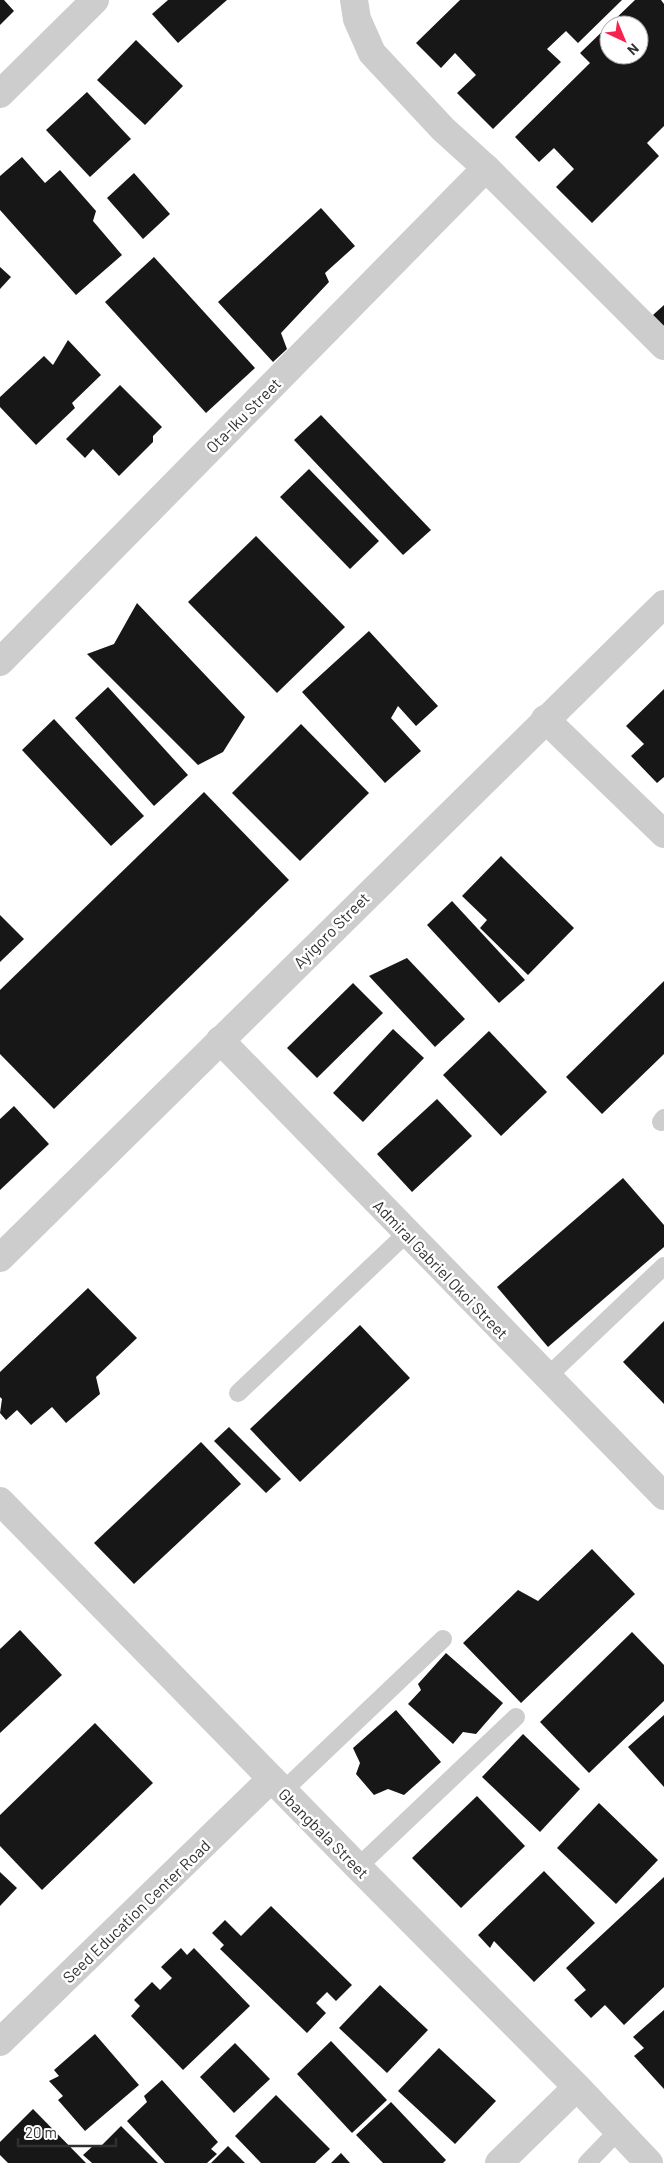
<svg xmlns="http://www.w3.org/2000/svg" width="664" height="2163" viewBox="0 0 664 2163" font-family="Barlow,sans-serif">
<rect width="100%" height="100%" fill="#fff"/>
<!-- building -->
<g fill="#171717">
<path d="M0,0h4l10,11 -14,14z"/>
<path d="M168,0h59l-49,43 -26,-29z"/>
<path d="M460,0h162l-44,43 -12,-12 -19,18 14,13 -68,67 -36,-36 19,-18 -21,-22 -14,15 -25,-25z"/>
<path d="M635,0h26l3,4v122l-17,17 12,13 -67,67 -36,-36 18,-18 -20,-21 -15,14 -24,-25 75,-74 -10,-10 29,-28v30h30v-30h-30z"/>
<path d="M136,40l47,46 -38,39 -48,-45z"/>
<path d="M87,92l44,47 -41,38 -44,-47z"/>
<path d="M22,157l23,26 15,-13 36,41 -3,10 29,34 -46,40 -76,-85v-34z"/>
<path d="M134,173l36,41 -27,25 -36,-41z"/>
<path d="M321,208l34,38 -30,27 4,9 -48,51 6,16 -14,13 -55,-60z"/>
<path d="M154,257l101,111 -49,45 -101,-111z"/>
<path d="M0,267l11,10 -11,12z"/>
<path d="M664,305v21l-11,-11z"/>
<path d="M68,340l33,35 -29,28 3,5 -39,37 -36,-38v-10l44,-41 9,9z"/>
<path d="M120,385l42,42 -9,9v6l-34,34 -26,-27 -8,9 -19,-19z"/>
<path d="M321,415l110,115 -28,25 -109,-115z"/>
<path d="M309,469l70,72 -29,28 -70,-72z"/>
<path d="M256,536l89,91 -68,66 -89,-91z"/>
<path d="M137,603l108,114 -22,35 -25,13 -111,-111 27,-10z"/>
<path d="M369,631l69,75 -22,20 -18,-20 -7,12 30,33 -36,32 -83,-91z"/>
<path d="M108,687l80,88 -34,31 -79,-88z"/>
<path d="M664,689v88l-7,6 -26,-27 13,-12 -18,-18z"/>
<path d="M54,719l90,97 -33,30 -89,-96z"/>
<path d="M301,724l68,69 -69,68 -68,-68z"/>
<path d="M204,792l85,88 -235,229 -54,-55v-64z"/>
<path d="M501,856l73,72 -46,47 -48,-47 7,-8 -25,-24z"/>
<path d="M452,901l73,79 -26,23 -72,-78z"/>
<path d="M0,915l24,24 -24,23z"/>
<path d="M407,958l58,61 -30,28 -66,-71z"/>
<path d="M664,981v73l-62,60 -36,-37z"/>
<path d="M353,983l30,30 -66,65 -30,-30z"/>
<path d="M393,1029l31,29 -61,64 -30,-29z"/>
<path d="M489,1031l58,61 -46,44 -58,-61z"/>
<path d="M437,1099l35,37 -60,56 -35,-38z"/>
<path d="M14,1106l35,38 -49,46v-71z"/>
<path d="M623,1178l41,47v22l-116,100 -51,-60z"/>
<path d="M88,1288l49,50 -41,39 4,17 -34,29 -14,-16 -21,18 -14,-15 -11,10 -6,-7 2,-14 -2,-2v-25z"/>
<path d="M664,1321v83l-41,-42z"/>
<path d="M360,1325l50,53 -110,104 -50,-53z"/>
<path d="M229,1427l52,52 -15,14 -52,-52z"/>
<path d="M201,1442l40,42 -107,100 -40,-41z"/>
<path d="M592,1549l43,45 -114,109 -58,-60 55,-53 20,11z"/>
<path d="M20,1630l42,45 -62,58v-84z"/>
<path d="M632,1632l32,33v36l-75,72 -49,-51z"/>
<path d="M446,1653l57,50 -27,31 -13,-2 -10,12 -45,-40 13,-14 -3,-6z"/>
<path d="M396,1710l45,52 -37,33 -16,-6 -14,6 -18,-21 4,-11 -7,-15z"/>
<path d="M664,1715v72l-36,-40z"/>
<path d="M95,1723l58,60 -111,107 -42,-44v-31z"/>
<path d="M523,1734l57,55 -40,43 -58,-55z"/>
<path d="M477,1796l48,50 -64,62 -49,-50z"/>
<path d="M599,1803l59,57 -42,44 -59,-56z"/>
<path d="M544,1871l51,52 -61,59 -40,-41 -4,7 -12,-13z"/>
<path d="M0,1872l17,16 -17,18z"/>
<path d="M664,1877v110l-40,38 -19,-20 -14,13 -17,-18 12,-10 -20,-22z"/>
<path d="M271,1906l81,79 -16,16 -9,-9 -11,11 10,10 -19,20 -87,-84 4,-4 -12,-12 13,-13 16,16z"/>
<path d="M181,1948l6,7 7,-7 56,58 -67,64 -52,-54 9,-10 -6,-6 18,-18 8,8 12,-12 -11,-11z"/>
<path d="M380,1985l48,45 -41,43 -48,-45z"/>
<path d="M664,2010v79l-30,-33 10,-8 -11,-11z"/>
<path d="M95,2034l44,51 -54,46 -27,-31 5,-4 -14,-15 10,-5 -5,-6z"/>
<path d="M331,2041l56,59 -35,33 -55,-59z"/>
<path d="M235,2043l35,36 -36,34 -34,-36z"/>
<path d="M439,2048l57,53 -41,43 -57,-53z"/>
<path d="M162,2080l56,62 -7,7 6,5 -10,9h-42l-38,-42 20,-19 -3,-6z"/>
<path d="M276,2095l54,54 -15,14h-54l-26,-27z"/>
<path d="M391,2102l55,58 -3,3h-60l-27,-28z"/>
<path d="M33,2109l53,54h-78l-8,-8v-13z"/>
<path d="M121,2126l37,37h-66l-9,-8 10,-9 7,1z"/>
<path d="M228,2146l17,17h-34z"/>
<path d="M341,2153l9,10h-19z"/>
</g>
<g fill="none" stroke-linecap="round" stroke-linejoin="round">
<!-- lane -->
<g stroke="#cdcdcd" stroke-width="18">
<path d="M661,1122l3,-4"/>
<path d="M547,1377l117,-111"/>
<path d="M238,1393l169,-160"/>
<path d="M283,1791l160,-152"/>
<path d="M358,1867l158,-150"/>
<path d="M587,2163l31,-32"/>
</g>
<!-- street -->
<g stroke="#cdcdcd" stroke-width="28">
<path d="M354,0l3,19 15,34 71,76 43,39 178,178"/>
<path d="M0,94l95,-94"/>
<path d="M0,662l486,-494"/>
<path d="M545,719l119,115"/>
<path d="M220,1040l444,456"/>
<path d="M0,1258l664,-654"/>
<path d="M0,1501l358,366 219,220 72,76"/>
<path d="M0,2042l271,-263"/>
<path d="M499,2163l78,-76"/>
</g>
</g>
<g text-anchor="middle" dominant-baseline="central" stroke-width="5" stroke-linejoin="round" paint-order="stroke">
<!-- street labels -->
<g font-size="16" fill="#303030" stroke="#fff">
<text transform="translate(243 415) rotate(-45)">Ota-Iku Street</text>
<text transform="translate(331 930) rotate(-45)">Ayigoro Street</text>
<text transform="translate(441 1269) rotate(46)">Admiral Gabriel Okoi Street</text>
<text transform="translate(324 1833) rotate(45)">Gbangbala Street</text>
<text transform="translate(136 1911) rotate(-44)">Seed Education Center Road</text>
</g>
</g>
<!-- north arrow -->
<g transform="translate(624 40) rotate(136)"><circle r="24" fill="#ffffff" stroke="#acacac"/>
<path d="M0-4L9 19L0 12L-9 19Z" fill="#f7234f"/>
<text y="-8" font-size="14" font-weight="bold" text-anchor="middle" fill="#303030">N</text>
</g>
<!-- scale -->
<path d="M18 2138v8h98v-8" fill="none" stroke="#303030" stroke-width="2.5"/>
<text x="25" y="2138" font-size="15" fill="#303030" stroke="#ffffff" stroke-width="4" paint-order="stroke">20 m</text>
</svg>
